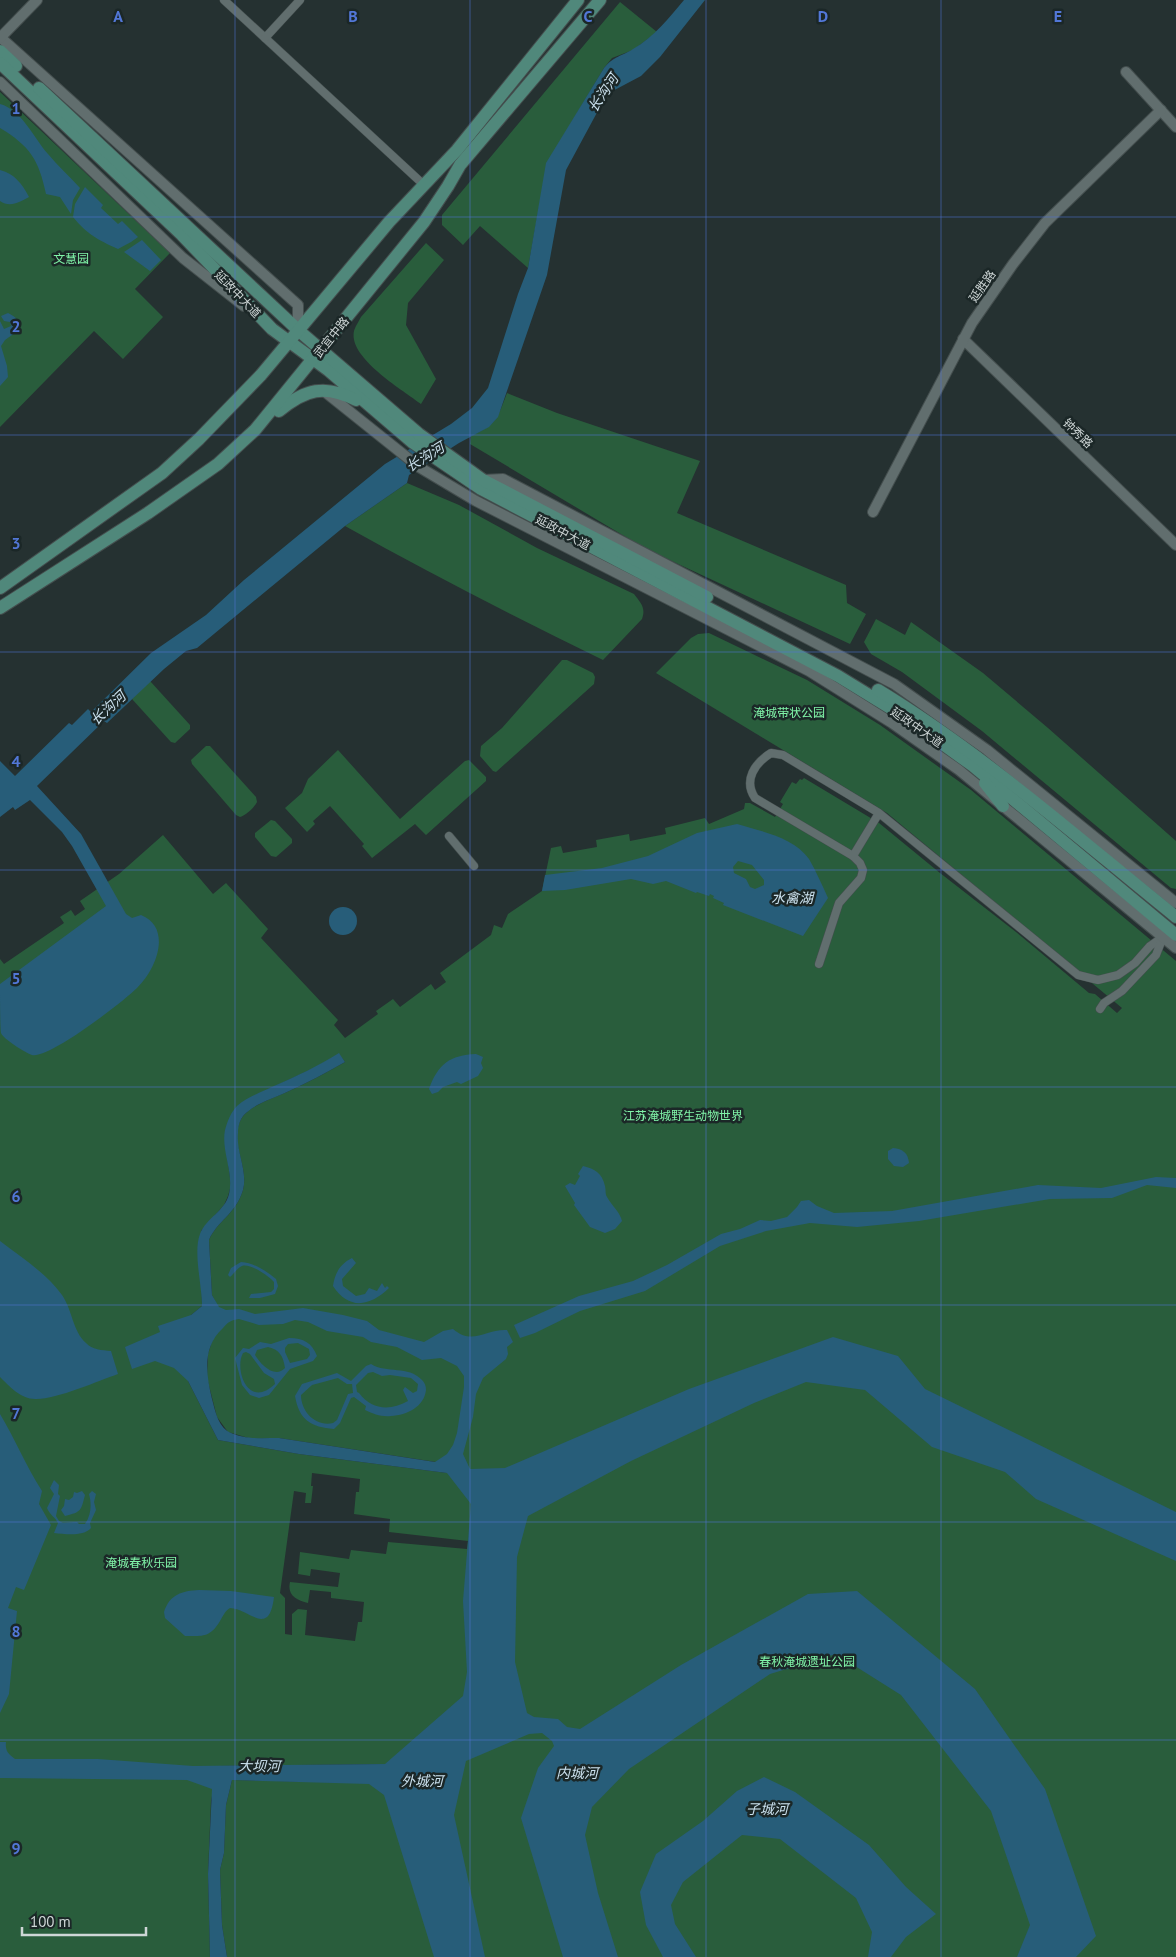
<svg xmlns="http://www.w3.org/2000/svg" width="1176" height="1957" viewBox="0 0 1176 1957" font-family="'PT Sans','Noto Sans SC',sans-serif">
<rect width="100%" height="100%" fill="#253131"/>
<!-- green -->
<g fill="#295d3c" fill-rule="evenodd">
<path d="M620,2l37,30 -24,18 -21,8 -8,10 -57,95 -19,105 -48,-42 -17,19 -21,-20v-10z"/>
<path d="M0,92l170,161 -35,36 28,28 -40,42 -29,-28 -94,96z"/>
<path d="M426,243l18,17 -36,43 -2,22 30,54 -15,25c-18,-14 -73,-46 -67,-73 1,-4 5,-10 7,-14z"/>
<path d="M507,393l50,20 143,48 -23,52 169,72 1,18 19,11 -16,30 -204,-95 -176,-105 1,-8c26,-12 26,-17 36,-43z"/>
<path d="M407,483l52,22 78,43 97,46c7,9 12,14 8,25l-39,41c-88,-43 -174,-87 -258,-134z"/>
<path d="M876,619l29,16 6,-13 72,51 65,55 128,113v48l-5,-1 -189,-157 -80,-59 -31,-18 -7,-12z"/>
<path d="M709,633l98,47 73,45 91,65 205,171v996h-949l-5,-32 -2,-55 4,-17 2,-48 6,-25 137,3 16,-19 -167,2 -7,35 -3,73 2,83h-210v-998l4,5 60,-41 -4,-6 11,-7 4,6 10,-7 -5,-8 39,-27 44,-39 50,59 13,-11 42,46 -7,9 77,82 -4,5 11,13 33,-24 -2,-3 17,-12 7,8 31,-23 4,6 11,-8 -6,-9 51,-38 3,-10 8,3 6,-14 34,-23 9,-43 10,-2 2,7 34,-6 -1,-7 33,-6 1,7 36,-7 -1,-6 40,-10 4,6 35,-15 1,-6h5l25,14 8,-13 -3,-2 12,-20 4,2 4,-5 2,1 2,-2 75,45 61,50 76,59 73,61 6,1 22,19 5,-5 -235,-195 -231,-140 35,-35 7,-4zM339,1054l6,8c-19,11 -38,21 -58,30 -14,6 -30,11 -41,21 -6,5 -8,13 -9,20 -1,19 11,38 6,57 -7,24 -26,31 -34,50l3,55 4,8 -2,32 -6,19 -1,24 10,39 11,15 24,7 27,-1 157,24 17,17 -6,-6 -148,-19 -81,-14 -30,-59 3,-66 11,-9 -1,-75 23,-26 4,-9 3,-11 -6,-44v-11l27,-33 62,-29zM312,1473l48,6 -1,13h-3l-2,22 36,5 -1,13 79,9 -1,8 -79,-7 -2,12 -35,-4 -2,9 -49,-7 -2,22 12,2 1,-7 29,4 -2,14 -48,-5c-3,13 6,18 18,21l2,-13 21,2v6l33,4 -2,20h-4l-3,19 -50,-6 2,-25 -9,-1 -6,5v21l-7,-1v-36l-5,-5 14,-102 12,2 -1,10h6l2,-17h-2z"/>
<path d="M562,660h5l26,13 2,4 -1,7 -98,88 -3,-1 -13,-15 1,-10 21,-18z"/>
<path d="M150,681l40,44v4l-15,14 -4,-1 -39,-43z"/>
<path d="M206,746h4l46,51 1,5c-3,6 -11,13 -17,15l-4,-2 -44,-51 -1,-4z"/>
<path d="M338,750l62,69 65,-58 4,-1 17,17v4l-60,54 -11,-11 -43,34 -10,-12 2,-2 -34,-38 -17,15 2,3 -8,8 -22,-24 17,-15 6,-14z"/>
<path d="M271,820l4,1 17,18v4l-16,14 -5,-1 -16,-19v-4z"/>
</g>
<!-- water -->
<g fill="#275d79" fill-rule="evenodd">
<path d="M684,0h21l-45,57 -19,19 -34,18 -41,76 -19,105 -49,142 -9,10 -30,16 -50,32 -2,8 -62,43 -148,122 -11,3 -22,18 -57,54 -3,-2 -67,65 44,48 45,80 6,4 9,-3c32,13 15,55 -4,73 -14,14 -88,71 -105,67 -6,-2 -29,-16 -31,-22 -1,-7 -1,-40 -1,-49l106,-78 -34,-60 -10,-14 -32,-32 -15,10 -2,-3 -13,10v-56l15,15 54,-53 3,2 16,-16 3,3 60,-59 55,-38 38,-35 141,-116 66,-40 21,-16 16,-20 30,-94 10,-26 18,-105 58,-95c11,-13 17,-11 29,-19 21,-12 36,-31 51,-49z"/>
<path d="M0,104c22,6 33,33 48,50 10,12 21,22 32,34l-7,12 -2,14 -11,-17 -14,-3c-7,-34 -16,-48 -46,-66z"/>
<path d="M0,170c15,4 22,14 29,27 -9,5 -19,11 -29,4z"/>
<path d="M85,187l18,18 -2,3 17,16 4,-3 16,16 -7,5 -13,7c-20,-9 -31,-15 -45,-32l2,-13z"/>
<path d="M142,240l19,20 -11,11 -26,-19z"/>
<path d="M8,313c8,4 12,7 11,17l-14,10 -4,6 6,20 1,11 -8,9v-65l4,8 7,-3 -1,-4 -6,-1 -3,-5z"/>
<path d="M737,824c23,7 57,13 72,35 7,12 13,26 19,39l-25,38 -80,-31 1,-2 -11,-5 1,-2 -4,-2 -1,2 -12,-4 -1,1 -30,-12 -13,3 -22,-5 -66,11 -23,1 3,-16 57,-7 46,-12 49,-23zM738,861l14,4 12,15v5l-9,4 -5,-2 -4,-8 -12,-6 -1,-6z"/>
<circle cx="343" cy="921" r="14"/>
<path d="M339,1053l6,9c-19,11 -38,21 -58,30 -13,6 -30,11 -41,21 -6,5 -8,13 -8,20 -2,19 10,38 5,57 -7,24 -26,31 -34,50l3,55 7,12 7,3 13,-1 16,5 48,-6 40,7 24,6 12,9 45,12 19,-11 10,-2c20,17 32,0 54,1l6,12 -6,5 1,7 -2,5 -23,19 -7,16 -3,23 -10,37 7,15 35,-1 184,-79 144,-52 65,19 27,33 251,123v49l-140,-62 -31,-27 -73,-25 -67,-57 -59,-8 -52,21 -123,58 -103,55 -11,41 -2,105 12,51 7,4 24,2 9,8 13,2 101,-64 127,-71 49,-3 118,98 70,100 51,147 -20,21h-59l13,-32 -39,-114 -90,-116 -65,-41 -66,20 -141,95 -37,38 -7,28 13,58 20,64h-55l-42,-139 17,-50 16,-22 -2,-5 -10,-8 -13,1 -63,27 -12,54 31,142h-51l-50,-162 -15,-11 -137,-4 -6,25 -2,48 -4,17 2,55 5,32h-17l-2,-83 4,-85 -25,-9 -187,-2v-36h6c-1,9 2,12 9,17h83l95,7 192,-2 78,-68 4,-24 -4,-71 8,-97 -24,-31 -148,-19 -81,-14 -30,-59 -14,-13 -19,-7 -23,8 -7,-22 35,-15 -2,-6 33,-11 11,-9c0,-21 -9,-54 -2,-72 6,-16 25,-23 29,-40 5,-22 -8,-43 -4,-64 2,-8 6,-18 12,-24 10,-9 25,-14 37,-20 23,-10 44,-20 65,-33zM239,1319l20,6 24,-1 12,-4 13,2 19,9 36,6 8,5 26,5 25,13 19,-2 16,8 7,10v11l-7,46 -4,12 -6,9 -12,8 -156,-24c-17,0 -34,2 -50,-6 -11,-6 -14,-22 -17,-33 -6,-25 -10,-52 11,-71 5,-6 8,-8 16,-9z"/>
<path d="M476,1054l7,3 -2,6 2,5 -5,8 -17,8 -4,-2 -14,5 -5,5 -6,2 -3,-5c9,-25 21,-34 47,-35z"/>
<path d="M893,1148c10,1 15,5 16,15l-6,4 -9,-1 -6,-7v-8z"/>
<path d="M583,1166c12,3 19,7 22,20 1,4 0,8 2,11 5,9 13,15 15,24l-7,8 -10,4 -15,-6 -16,-22 1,-2 -10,-17 5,-3 5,2 5,-9 -2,-2z"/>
<path d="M1156,1177l20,1v10l-29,-3 -35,13 -62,1 -131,22 -62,6 -47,-4 -44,8 -46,15 -75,45 -65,20 -45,22 -15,5 -6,-13 65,-29 54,-15 34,-16 54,-31 19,-5 20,-9 11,1 16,-4 10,-10 4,-6 8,-1 8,6 17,7 58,-2 146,-26 63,3z"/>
<path d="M0,1241c21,16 46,32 62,54 10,14 11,37 24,48 6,7 16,7 25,8l7,23c-20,7 -63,26 -83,25 -14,0 -26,-13 -35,-22z"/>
<path d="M352,1258l4,5 -14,16 1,7 13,10 9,-2 4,-6 8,3 5,-8 3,5 2,-2 2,2c-20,19 -40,22 -56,-2 2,-13 7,-22 19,-28z"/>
<path d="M241,1262c14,1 25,9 35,17l2,7 -3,8 -15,4h-11l2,-4 20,-2 3,-3v-7c-5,-6 -24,-19 -32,-16 -5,2 -9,9 -12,11l-2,-2 3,-7z"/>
<path d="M289,1338c15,0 23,5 28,18l-4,5 -23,8 -21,26 -10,3 -9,-3 -8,-10 -7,-27 8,-10 6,1 11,-7 11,2zM298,1343l11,6 1,6 -3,4 -17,4 -5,-11v-4l3,-4zM268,1347c12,3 15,9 17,21 -10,11 -24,-3 -30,-13l2,-5zM246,1352l4,2 14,19 10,6 1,5c-27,26 -41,-15 -32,-31z"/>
<path d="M371,1364c16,10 37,1 51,16 3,3 4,6 4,10 -2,17 -19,25 -35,26 -10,1 -17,-2 -26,-6l1,-4 -12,-9 -3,1 -11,25 -6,6c-23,-2 -35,-9 -39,-33l7,-12 35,-11 14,8 15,-15zM373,1372l9,4 8,-1 21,3 7,6 -1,7 -4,2 -8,-6 -2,3 5,11c-18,10 -36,9 -49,-8l-2,-1 -1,-7 12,-12zM338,1378l9,6h5l1,9 -5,1 -11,26 -4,3c-17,4 -32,-11 -32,-28l11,-10z"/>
<path d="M0,1414c15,25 26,52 42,77l-3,13 12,21 -27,65 -8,-3 -8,21 9,3 -8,83 -9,19z"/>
<path d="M54,1480l5,5 -1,9 2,2 -4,20 3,5 4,2 14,-1 2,2h6c6,-9 7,-19 4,-30l3,-3 4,3 -2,8 2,8 -6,13 1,5c-8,9 -26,6 -37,5l4,-10c-3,-6 -8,-8 -11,-15l7,-14 -4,-6z"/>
<path d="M82,1491l3,4c-4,15 -3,17 -20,21l-4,-6 3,-4 1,-7 4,1 4,-3 1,-5 3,1z"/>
<path d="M199,1590l32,1 43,6c-5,41 -24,12 -44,11 -5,3 -7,8 -10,13 -10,17 -18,15 -35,15l-20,-18 -1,-6c6,-18 18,-21 35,-22z"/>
<path d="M764,1777l31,15 74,53 37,42 30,27 -30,23 -15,20h-23l4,-25 -16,-34 -76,-59 -38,-4 -59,47 -12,23 4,19 21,33h-33l-17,-32 -6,-33 16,-38 47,-33 34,-30z"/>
</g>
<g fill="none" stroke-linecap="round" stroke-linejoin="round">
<defs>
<g id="minor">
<path d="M224,0l200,185"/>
<path d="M265,38l35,-38"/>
<path d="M879,813l-26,43 -98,-58c-12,-18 0,-35 16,-45l12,2 96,58 199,162 20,5 20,-5 17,-12 15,-17 13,-9"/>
<path d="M449,836l25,30"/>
<path d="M819,964l20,-61 22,-25 2,-8 -3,-7 -7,-7"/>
<path d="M1100,1009l4,-6 18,-12 34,-36 7,-18"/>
</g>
<g id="tertiary">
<path d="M0,37l298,268v25"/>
<path d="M0,38l37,-38"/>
<path d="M1126,72l50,55"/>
<path d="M0,82l183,176 61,48"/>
<path d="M963,339l213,206"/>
<path d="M324,391l95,76 57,34 333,170 83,52 67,47 217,178"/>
<path d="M483,480l20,-1 391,205 93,66 189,153"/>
<path d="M873,512l99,-189 41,-59 32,-41 116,-113"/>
</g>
<g id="primary">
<path d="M0,51l16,15"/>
<path d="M0,63l182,172 90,94 56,41 84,72 69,47 357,187 70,43 65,47 203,169"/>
<path d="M39,88l259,242 121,104 64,46 224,117"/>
<path d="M279,411c26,-22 46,-27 77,-11"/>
<path d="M0,588l162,-115 37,-34 62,-64 128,-153 68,-72 121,-150"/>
<path d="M0,608l148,-95 70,-49 37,-34 169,-208 24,-36 12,-21 140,-165"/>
<path d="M878,690c107,65 201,149 298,227"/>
<path d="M985,783l18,23"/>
</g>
</defs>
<!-- minor casing -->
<use href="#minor" stroke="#444e4e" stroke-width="9"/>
<!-- tertiary casing -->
<use href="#tertiary" stroke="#444e4e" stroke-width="12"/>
<!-- primary casing -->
<use href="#primary" stroke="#444e4e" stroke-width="14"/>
<!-- minor -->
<use href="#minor" stroke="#616e6e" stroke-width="8"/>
<!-- tertiary -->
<use href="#tertiary" stroke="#616e6e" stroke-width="10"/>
<!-- primary -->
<use href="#primary" stroke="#50887b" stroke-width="12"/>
</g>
<!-- grid -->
<path fill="none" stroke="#5277d7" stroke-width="1" stroke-opacity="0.55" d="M235,0v1957M470,0v1957M706,0v1957M941,0v1957M0,217h1176M0,435h1176M0,652h1176M0,870h1176M0,1087h1176M0,1305h1176M0,1522h1176M0,1740h1176"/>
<g text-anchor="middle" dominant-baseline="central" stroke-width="5" stroke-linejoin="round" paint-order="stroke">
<!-- park labels -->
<g font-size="12" fill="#80f4a8" stroke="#1b2727">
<text x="71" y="258">文慧园</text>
<text x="789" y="712">淹城带状公园</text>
<text x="683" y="1115">江苏淹城野生动物世界</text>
<text x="141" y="1562">淹城春秋乐园</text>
<text x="807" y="1661">春秋淹城遗址公园</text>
</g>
<!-- street labels -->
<g font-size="12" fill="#ced6d6" stroke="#1b2727">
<text transform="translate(982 286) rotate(-55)">延胜路</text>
<text transform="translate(238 294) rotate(46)">延政中大道</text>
<text transform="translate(331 337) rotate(-51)">武宜中路</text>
<text transform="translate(1078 433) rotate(44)">钟秀路</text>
<text transform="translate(563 532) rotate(28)">延政中大道</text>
<text transform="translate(917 727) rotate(35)">延政中大道</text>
</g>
<!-- water labels -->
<g font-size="14" font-style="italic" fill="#cbe1ee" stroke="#1b2727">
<text transform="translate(603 93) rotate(-56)">长沟河</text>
<text transform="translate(425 457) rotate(-32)">长沟河</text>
<text transform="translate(108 708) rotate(-43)">长沟河</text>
<text x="792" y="898">水禽湖</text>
<text transform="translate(259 1766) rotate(1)">大坝河</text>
<text x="577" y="1773">内城河</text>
<text x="422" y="1781">外城河</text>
<text x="767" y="1809">子城河</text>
</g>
</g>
<g font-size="16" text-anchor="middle" font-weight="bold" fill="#5277d7" stroke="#1b2727" stroke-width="5" stroke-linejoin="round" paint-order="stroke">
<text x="118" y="22">A</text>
<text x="353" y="22">B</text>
<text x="588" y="22">C</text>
<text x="823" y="22">D</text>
<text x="1058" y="22">E</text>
<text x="16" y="114">1</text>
<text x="16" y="332">2</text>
<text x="16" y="549">3</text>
<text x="16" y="767">4</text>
<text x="16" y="984">5</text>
<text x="16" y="1202">6</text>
<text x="16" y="1419">7</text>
<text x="16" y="1637">8</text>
<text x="16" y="1854">9</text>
</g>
<!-- scale -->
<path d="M22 1927v8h124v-8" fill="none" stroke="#ced6d6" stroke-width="2.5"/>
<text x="30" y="1927" font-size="15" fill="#ced6d6" stroke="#1b2727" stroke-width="4" paint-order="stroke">100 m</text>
</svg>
